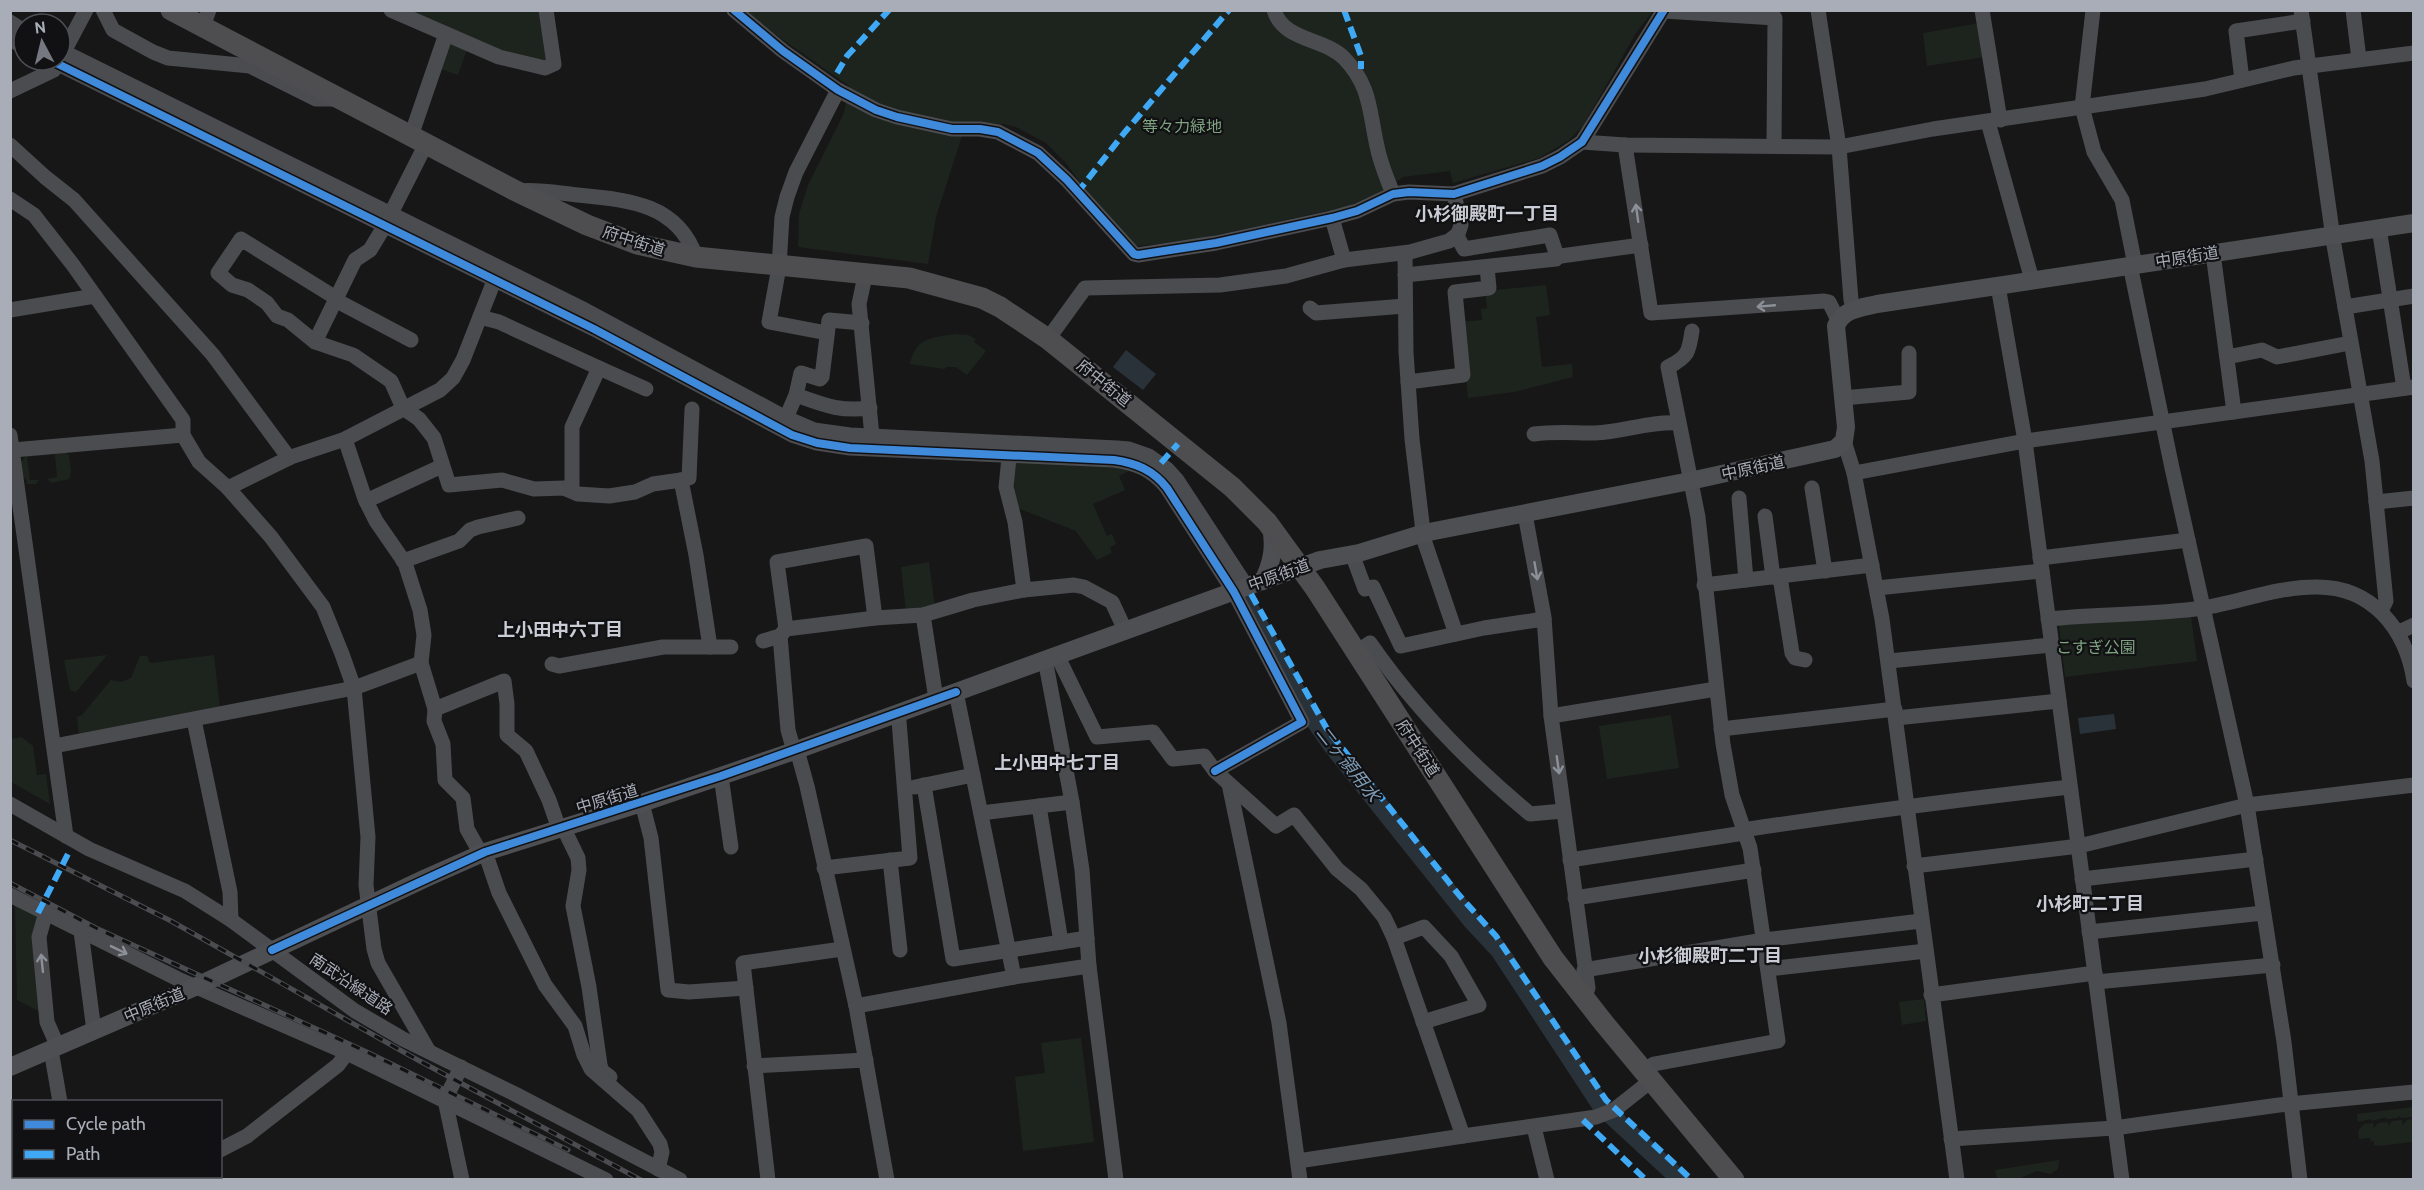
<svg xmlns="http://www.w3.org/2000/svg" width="2424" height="1190" viewBox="0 0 2424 1190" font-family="Cabin,'Noto Sans JP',sans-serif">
<rect width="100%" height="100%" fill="#171717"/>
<!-- green -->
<g fill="#1d241e">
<path d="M403,11h139l8,50 -48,-7z"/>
<path d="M742,11h911l-17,22 -53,93 -14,14 -30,18 -86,25 -3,-12 -47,6 -22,15 -35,15 -158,34 -51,5 -50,-53 -20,-29 -21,-21 -30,-16 -12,-3 -38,-1 -30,94 -8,47 -130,-17 1,-33 9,-29 36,-72 5,-27z"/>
<path d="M1980,23l5,34 -58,9 -4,-33z"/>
<path d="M448,38l20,9 -10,28 -20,-7z"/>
<path d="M1546,285l4,30 -14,2 6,50 30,-3 1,13 -59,15 -46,6 -8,-76 22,-2 -1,-11 6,-1 -2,-17z"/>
<path d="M955,334l13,1 8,4 -2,3 12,9 -19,24 -11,-8h-10l-1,2 -35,-5c6,-27 21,-26 45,-30z"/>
<path d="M62,449l7,6 2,17 -2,7 -17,4 -3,-2 -1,-2 9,-2 -2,-23 -28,3 3,23h9l-3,4h-9l-1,-5 -4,-3 -2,-13 9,-10z"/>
<path d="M1012,462l107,3 14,4 -14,7 6,14 -32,14 14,32 5,-2 4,10 -6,3 2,6 -15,7 -21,-29 -61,-24z"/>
<path d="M929,562l6,45 -29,5 -5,-45z"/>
<path d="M2191,616l6,45 -132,16 -6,-52z"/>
<path d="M107,655l-31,37 -6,-2 -6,-30z"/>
<path d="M214,655l6,54 -141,27 -2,-19 5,-2 29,-35 10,2 10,-4 9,-22h7l3,7z"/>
<path d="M1671,715l8,53 -72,11 -8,-53z"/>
<path d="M21,737l12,9 4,29 9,-1 4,30 -39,-22v-43z"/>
<path d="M15,904l25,12 -1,95 -22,-11z"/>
<path d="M1924,999l2,22 -24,4 -3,-23z"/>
<path d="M1081,1038l13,104 -71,9 -8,-74 30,-4 -4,-30z"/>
<path d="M2413,1107l-1,10 -12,1v-2l-3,2 -11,1v-2l-14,4 -1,-2 -13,3 -1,-8z"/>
<path d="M2413,1119v23l-35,4 -4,-1v-4l-3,1 -1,-4 -11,1 -1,-8 6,-7 9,-1 1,5 4,-5 10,-1 1,4 3,-5 10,-1 1,5 4,-5z"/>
<path d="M2059,1160l-1,9 -7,5 -14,-3 -19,8h-21l-2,-9z"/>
</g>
<!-- water -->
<g fill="#2a3239">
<path d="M1126,350l30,24 -13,16 -30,-23z"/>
<path d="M2114,714l2,15 -36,5 -2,-16z"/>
</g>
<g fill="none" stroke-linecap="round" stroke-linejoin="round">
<!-- river -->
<path stroke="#2a3239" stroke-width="18" d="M1233,578l72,129 28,40 138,173 28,30 103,157 79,73"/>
<!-- minor -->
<g stroke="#4b4c50" stroke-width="15">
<path d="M103,10l10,20 40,22 15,6 82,8 66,33h21"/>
<path d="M391,10l108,47 46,11 9,-4 -8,-54"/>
<path d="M734,10l49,41 55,39 38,20 21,7 55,12h28l18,3 40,21 29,27 67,74 4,1 78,-12 116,-25 25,-7 36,-17 16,-2 45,2 88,-28 18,-9 22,-15 82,-132"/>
<path d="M1274,10c9,31 50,28 70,48 27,28 25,53 33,88 3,17 10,32 16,48"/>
<path d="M1818,10l21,137 12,153 3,10"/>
<path d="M1982,10l18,110"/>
<path d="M2093,10l-11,97 12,45 28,48 13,65"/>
<path d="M2301,10l33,235 38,216 14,140 -5,10"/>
<path d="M2353,10l6,49"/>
<path d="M1664,11l111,7 -1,128"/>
<path d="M10,22l14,9"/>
<path d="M203,26l6,-16"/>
<path d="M10,39l14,8"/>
<path d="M60,50l525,260 201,108 28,12 36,5 267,13 12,1 20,7 18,13 10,11 70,107"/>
<path d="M60,59l26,-49"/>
<path d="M50,60l544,269 198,106 25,8 33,5 264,12c22,3 39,10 53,28l67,104 68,130 -87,49"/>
<path d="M2242,80l-6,-49 67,-10"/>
<path d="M10,91l44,-21 5,-10"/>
<path d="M1988,122l44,158"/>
<path d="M411,136l35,-102"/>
<path d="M1582,142l43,3 214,2 94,-18 272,-40 89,-21 120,-15"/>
<path d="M426,144l-42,83 -14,23 -15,10 -40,82 38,13 38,26 12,27 16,11 15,19 15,47 53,-5 32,9 30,-1 14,6 31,2 26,-4 18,-8 28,-4"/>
<path d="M10,145l35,32 29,23 139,155 76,103"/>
<path d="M1625,145l26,168 173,-12 5,1 9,18"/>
<path d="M518,191c21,-2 40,2 60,4 50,5 99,8 118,62"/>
<path d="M10,199l24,16 39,50 110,155v15l16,27 29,26 43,49 52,70 19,47 12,34 14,149 -2,48 8,64 4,14 50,87"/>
<path d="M1332,218l12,42"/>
<path d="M2379,228l25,160"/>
<path d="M1457,236l7,13 86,-14 6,18 5,3 80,-11"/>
<path d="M1405,253l1,99 6,87 12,101 32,94"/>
<path d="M2213,253l21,159"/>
<path d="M2130,265l42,203 75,337 37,237 16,138"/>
<path d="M1405,275l151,-16 2,-3"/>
<path d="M865,276l-6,28 13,132"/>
<path d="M1998,286l27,155 97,739"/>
<path d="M2345,307l69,-11"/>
<path d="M1310,308l6,5 89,-7"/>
<path d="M10,310l85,-14"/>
<path d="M480,317l19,5 100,46 -27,59v64"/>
<path d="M827,333l-58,-11 10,-55 3,-50 5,-20 9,-25 42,-82"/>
<path d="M1048,339l37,-51 135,-3 66,-9 58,-16 66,-8 39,-11 9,-7 3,-9 -7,-31"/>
<path d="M315,342l-27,-22 -11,-4 -10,-13 -19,-13 -16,-5 -14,-12 23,-34 95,59 5,5 70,37"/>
<path d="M2227,357l35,-7 15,7 73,-14"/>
<path d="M599,368l47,21"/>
<path d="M1408,382l55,-7 -8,-83 34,-4 -2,-21"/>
<path d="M796,395c28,10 44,17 74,13"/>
<path d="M1843,398l66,-6v-39"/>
<path d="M692,409l-3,69 -8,2 15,75 14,92"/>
<path d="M786,418l10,-23 5,-22 19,6 2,-2 7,-57 33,3"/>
<path d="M1534,434c21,-3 40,-1 61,-1 28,-1 55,-12 83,-10"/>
<path d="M10,435l56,401"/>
<path d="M345,439l20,60 11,22 29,42 15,47 4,25 -3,28 14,46 -1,12 9,23 2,36 18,18 4,31 14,25"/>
<path d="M1844,441l10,32 28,146 75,561"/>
<path d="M1010,448l-4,39 9,35 9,68"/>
<path d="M13,450l170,-15"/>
<path d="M1854,473l171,-32 389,-54"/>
<path d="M228,488l63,-31 54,-18 95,-49 13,-12 10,-18 31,-79"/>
<path d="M1812,488l13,83"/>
<path d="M1739,498l7,82"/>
<path d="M366,501l76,-35"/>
<path d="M2376,502l38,-4"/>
<path d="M1525,514l19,103 7,99 37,272 -4,10"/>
<path d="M1765,516l8,61"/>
<path d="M1352,554l13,35 8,-2 28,59 83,-18 60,-9"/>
<path d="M2040,558l148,-18"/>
<path d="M403,561l56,-20 11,-11 8,-3 40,-9"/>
<path d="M1780,577l12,76 3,5 10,2"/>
<path d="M1704,585l168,-20"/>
<path d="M1877,588l165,-17"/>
<path d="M923,615l13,84"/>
<path d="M2048,619c51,-5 104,-4 155,-11 37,-6 74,-21 112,-21 57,-1 91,42 99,94"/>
<path d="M786,629l-9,-67 89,-16 9,72"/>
<path d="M2399,632l15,-7"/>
<path d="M780,636l8,94 6,21"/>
<path d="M763,641l17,-5 6,-7 89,-11 48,-3 50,-15 51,-10 50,-5 10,2 28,15 13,28"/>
<path d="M1357,652l13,-9c45,65 100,121 160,171l33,-3"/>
<path d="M1057,655l40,82 56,-5 20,27 31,-3 11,15 61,55 18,-11 43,54 24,20 23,28 10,21 69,198 133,-19 18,-7 38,-30"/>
<path d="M1045,659l27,143 10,68 7,96 27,214"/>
<path d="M1889,661l162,-16"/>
<path d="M552,664l7,2 104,-19h68"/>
<path d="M956,692l58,285"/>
<path d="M435,709l69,-28 3,23v31l19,16 23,49 10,29"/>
<path d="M1551,716l165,-27"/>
<path d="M1896,718l163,-17"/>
<path d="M194,720l36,172 1,28"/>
<path d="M1721,729l174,-20"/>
<path d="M54,746l300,-58 67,-25"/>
<path d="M797,750l10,36 49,220 31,174"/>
<path d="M721,776l10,71"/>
<path d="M1229,784l50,239 21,157"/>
<path d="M924,785l29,174 134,-21"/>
<path d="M915,787l58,-12"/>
<path d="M642,803l9,35 17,152 21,2 57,-4"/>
<path d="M10,804l79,45 96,42 46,29 124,91 48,28 110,54 167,87"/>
<path d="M1039,806l22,136"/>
<path d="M981,813l91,-11"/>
<path d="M563,827l15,31 1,12 -6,36 16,81 11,78 2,6 8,6"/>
<path d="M485,852l14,41 46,92 30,41 9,29 7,14 47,41 22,34 2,8 -4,17"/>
<path d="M890,860l10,90"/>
<path d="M1570,860l174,-27 5,-4c107,-16 214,-30 321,-42"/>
<path d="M1914,866l165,-20 168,-41 167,-20"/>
<path d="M824,868l86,-10 -11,-137 -3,-8"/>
<path d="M2082,879l174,-20"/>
<path d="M10,895l168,84 169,74 259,127"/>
<path d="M1575,898l179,-28"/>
<path d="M46,912l-7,25 8,85 11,25"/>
<path d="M81,931l13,100"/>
<path d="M2089,932l174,-19"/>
<path d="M1394,938l30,-11 27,29 28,49 -56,17"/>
<path d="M1768,969l158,-18"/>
<path d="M1584,970l180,-30 157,-19"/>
<path d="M2096,982l177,-17"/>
<path d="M1931,995l164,-22"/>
<path d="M856,1006l158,-29 75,-11"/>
<path d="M51,1050l9,52"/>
<path d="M754,1066l112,-6"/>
<path d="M461,1067l-16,33 17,80"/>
<path d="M1644,1071l10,-7 124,-23 -28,-193 -18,-53 -9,-51 -25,-227 -30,-150c20,-10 21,-15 24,-36"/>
<path d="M1534,1127l13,53"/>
<path d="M1951,1139l163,-11 165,-23 135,-13"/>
<path d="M220,1150l27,-14 91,-71 9,-12"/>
<path d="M1298,1161l165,-25"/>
<path d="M75,1176l1,4"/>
<path d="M50,1180l14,-4"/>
<path d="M768,1180l-25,-217 99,-14"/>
</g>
<!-- major -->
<g stroke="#4d4f52" stroke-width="18">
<path d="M1263,581c9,-18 12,-34 8,-54"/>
<path d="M10,1067l185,-80 231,-109 59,-26 157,-49 152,-52 526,-191 39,-7 65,-20 266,-52 145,-32 9,-8 2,-14 -10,-101c7,-17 24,-18 41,-22l537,-81"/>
</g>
<!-- highway -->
<path stroke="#4e4e51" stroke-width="21" d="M171,10l345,181 71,34 50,19 59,13 213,21 73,20 18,9 48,32 184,148 35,35 48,66 238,370 50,64 131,158"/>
<defs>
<g id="rail">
<path d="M10,840l161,81 245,138 225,121"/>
<path d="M10,883l86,45 273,125 199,97"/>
</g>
</defs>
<!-- rail casing -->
<use href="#rail" stroke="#4b4c4f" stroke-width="5"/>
<!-- rail -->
<use href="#rail" stroke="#111113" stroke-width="3" stroke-dasharray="9" stroke-linecap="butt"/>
<!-- quiet -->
<g stroke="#3fa9f5" stroke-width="6" stroke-dasharray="12 6" stroke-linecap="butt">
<path d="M1344,10l17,46v13"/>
<path d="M837,73l10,-17 42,-46"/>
<path d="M1077,193l48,-61 104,-122"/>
<path d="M1161,463l17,-19"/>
<path d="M1251,594l76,135 132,166 37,41 110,164 86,80"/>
<path d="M38,913l32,-63"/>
<path d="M1583,1120l63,60"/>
</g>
<defs>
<g id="cycleway">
<path d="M734,10l49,41 55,39 38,20 21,7 55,12h28l18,3 40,21 29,27 67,74 4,1 78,-12 116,-25 25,-7 36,-17 16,-2 45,2 88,-28 18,-9 22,-15 82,-132"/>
<path d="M50,60l544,269 198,106 25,8 33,5 264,12c22,3 39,10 53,28l67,104 68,130 -87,49"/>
<path d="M272,950l213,-98 236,-76 235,-84"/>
</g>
</defs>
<!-- cycleway casing -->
<use href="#cycleway" stroke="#111113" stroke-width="11"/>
<!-- cycleway -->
<use href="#cycleway" stroke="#408adc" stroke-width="8"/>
</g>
<!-- one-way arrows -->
<defs><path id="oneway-shaft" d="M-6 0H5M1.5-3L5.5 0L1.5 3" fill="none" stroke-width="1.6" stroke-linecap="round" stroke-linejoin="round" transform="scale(1.5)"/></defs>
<g stroke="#8c9099">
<use href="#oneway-shaft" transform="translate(1637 213) rotate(-98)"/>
<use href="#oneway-shaft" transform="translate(1766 306) rotate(175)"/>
<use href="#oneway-shaft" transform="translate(1536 571) rotate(80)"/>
<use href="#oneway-shaft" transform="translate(1558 765) rotate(82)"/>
<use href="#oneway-shaft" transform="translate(119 950) rotate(26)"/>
<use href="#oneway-shaft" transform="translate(42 963) rotate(-96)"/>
</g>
<g text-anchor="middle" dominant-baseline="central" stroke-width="4.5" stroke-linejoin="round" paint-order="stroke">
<!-- park labels -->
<g font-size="16" fill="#7fa381" stroke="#111113">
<text x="1182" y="126">等々力緑地</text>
<text x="2096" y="647">こすぎ公園</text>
</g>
<!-- street labels -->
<g font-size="16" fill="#a8adb8" stroke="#111113">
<text transform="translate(634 241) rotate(18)">府中街道</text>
<text transform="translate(2187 257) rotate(-9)">中原街道</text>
<text transform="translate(1104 383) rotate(39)">府中街道</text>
<text transform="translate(1753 468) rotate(-12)">中原街道</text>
<text transform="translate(1279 575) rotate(-20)">中原街道</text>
<text transform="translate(1418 748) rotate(57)">府中街道</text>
<text transform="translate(607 799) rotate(-17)">中原街道</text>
<text transform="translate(351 984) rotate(34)">南武沿線道路</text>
<text transform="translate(154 1005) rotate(-23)">中原街道</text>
</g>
<!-- neighbourhood labels -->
<g font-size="18" font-weight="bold" fill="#c9ccd4" stroke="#111113">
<text x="1487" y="214">小杉御殿町一丁目</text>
<text x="560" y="630">上小田中六丁目</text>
<text x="1057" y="763">上小田中七丁目</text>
<text x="2090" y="904">小杉町二丁目</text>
<text x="1710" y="956">小杉御殿町二丁目</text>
</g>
<!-- water labels -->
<g font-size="18" font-style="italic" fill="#7f9bb3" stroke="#111113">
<text transform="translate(1348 764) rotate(52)">二ヶ領用水</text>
</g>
</g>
<!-- border -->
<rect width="2424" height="1190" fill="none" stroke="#a8adb8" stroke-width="24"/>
<!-- legend -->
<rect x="12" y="1100" width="210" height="78" fill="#111113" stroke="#4d4f55" stroke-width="1.5"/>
<rect x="24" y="1120" width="30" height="9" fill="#408adc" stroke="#4d4f55" stroke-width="1.5"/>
<text x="66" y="1130" font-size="18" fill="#a8adb8">Cycle path</text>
<rect x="24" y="1150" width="30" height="9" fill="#3fa9f5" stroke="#4d4f55" stroke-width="1.5"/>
<text x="66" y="1160" font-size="18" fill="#a8adb8">Path</text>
<!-- north arrow -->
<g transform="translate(42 42) rotate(353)"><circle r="28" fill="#111113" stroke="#4d4f55" stroke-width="1.5"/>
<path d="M0-4.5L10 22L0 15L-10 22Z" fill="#757880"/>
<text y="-9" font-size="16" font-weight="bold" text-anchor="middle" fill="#a8adb8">N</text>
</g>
</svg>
